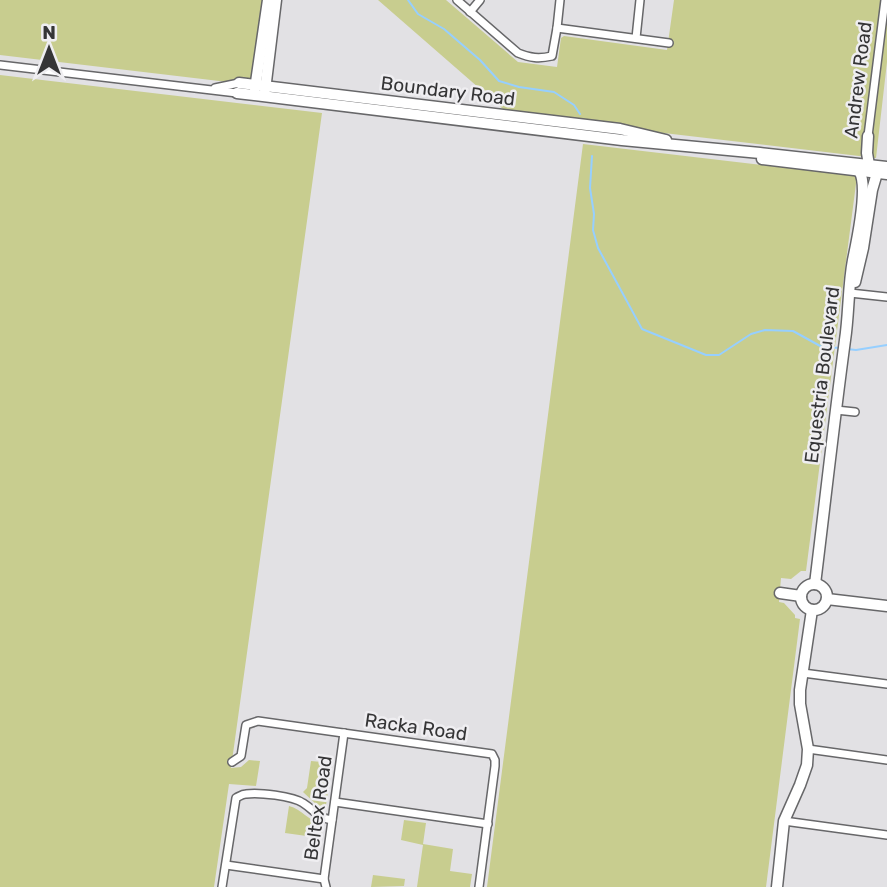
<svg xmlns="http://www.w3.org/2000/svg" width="887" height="887" viewBox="0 0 887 887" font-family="Rubik,sans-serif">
<rect width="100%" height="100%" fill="#e2e1e4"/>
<!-- green -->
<g fill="#c8cd8f">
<path d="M0,0h264l-11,85 -253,-30z"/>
<path d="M378,0h68l72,62 39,5 4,-29 3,-2 103,14 7,-50h213v62l-11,96 -366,-43z"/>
<path d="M0,75l322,38 -91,655 10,-1 8,-7 11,1 -4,25 -27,-2 -15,103h-214z"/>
<path d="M583,144l274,32 -51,395h-5l-10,8 -10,-1 -2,24 5,1 11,12v3l5,1 -34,268h-279z"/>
<path d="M311,761l21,2 -6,42 -3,2 -6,-2 -14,-13 4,-4z"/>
<path d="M289,806c13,3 19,15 32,17l2,3 -2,12 -36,-5z"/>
<path d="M404,820l22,3 -3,21 30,5 -3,22 22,3 -2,13h-53l6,-42 -22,-5z"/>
<path d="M373,875l32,4 -1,7 -33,1z"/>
</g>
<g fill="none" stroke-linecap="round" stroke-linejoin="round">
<!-- stream -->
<g stroke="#96cfff" stroke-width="2">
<path d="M408,0l10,14 26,15 36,31 19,21 20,6 35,5 20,13 6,9"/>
<path d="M592,156l-2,32 4,26 -1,16 5,18 44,81 64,26h13l32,-21 14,-4 28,1 29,16 19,1"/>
<path d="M847,349l9,1 31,-5"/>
</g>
<defs>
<g id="street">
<path d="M457,0l61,53c12,5 21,6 34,3l5,-28 3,-28"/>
<path d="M470,12l10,-12"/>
<path d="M557,28l112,15"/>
<path d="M636,38l4,-38"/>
<path d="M0,65l237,28"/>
<path d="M215,88l24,-5"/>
<path d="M868,136l17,-136"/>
<path d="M850,293l37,4"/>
<path d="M836,410l19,2"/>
<path d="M803,673l84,11"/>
<path d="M808,749l79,11"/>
<path d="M232,762l9,-6 5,-31 12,-4 234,33 3,6v6l-16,121"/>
<path d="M335,802l153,22"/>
<path d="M784,821l103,14"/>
<path d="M226,865l98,14"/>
<path d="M222,887l14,-89c4,-2 6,-4 10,-4 12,-2 47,2 57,9 13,8 12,14 29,17"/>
<path d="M326,887l-2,-8 20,-146"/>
</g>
<g id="secondary">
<path d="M239,83l381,46 46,11"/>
<path d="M255,89l13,-89"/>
<path d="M265,90l11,-90"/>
<path d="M237,93l385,47 138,13 127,14"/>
<path d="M868,136l-1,17 2,12"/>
<path d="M762,159l125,15"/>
<path d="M855,282l8,-34 9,-58 5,-17"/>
<path d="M815,584c10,-81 19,-163 30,-244 4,-26 3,-54 8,-80 4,-19 16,-74 6,-89"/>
<circle cx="814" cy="597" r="13"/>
<path d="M780,593l21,3"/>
<path d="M827,599l60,7"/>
<path d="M777,887l7,-66 16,-36 7,-20 1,-16 -8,-45v-14l12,-80"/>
</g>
</defs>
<!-- street casing -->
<use href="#street" stroke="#676769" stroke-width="10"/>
<!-- secondary casing -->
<use href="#secondary" stroke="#676769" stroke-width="13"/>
<!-- street -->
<use href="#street" stroke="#fff" stroke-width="7"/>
<!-- secondary -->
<use href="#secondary" stroke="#fff" stroke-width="10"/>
</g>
<g text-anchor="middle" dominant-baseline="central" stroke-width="5" stroke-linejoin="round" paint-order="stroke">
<!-- street labels -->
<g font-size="19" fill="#353536" stroke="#efeef1">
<text transform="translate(858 80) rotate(-83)">Andrew Road</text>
<text transform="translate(448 91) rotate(7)">Boundary Road</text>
<text transform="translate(822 375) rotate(-83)">Equestria Boulevard</text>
<text transform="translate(416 727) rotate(8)">Racka Road</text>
<text transform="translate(318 808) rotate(-82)">Beltex Road</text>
</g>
</g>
<!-- north arrow -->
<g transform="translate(49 49)" stroke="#efeef1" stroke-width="5" paint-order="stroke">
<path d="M0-5L12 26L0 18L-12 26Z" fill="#353536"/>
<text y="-10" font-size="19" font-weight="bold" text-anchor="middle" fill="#353536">N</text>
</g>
</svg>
